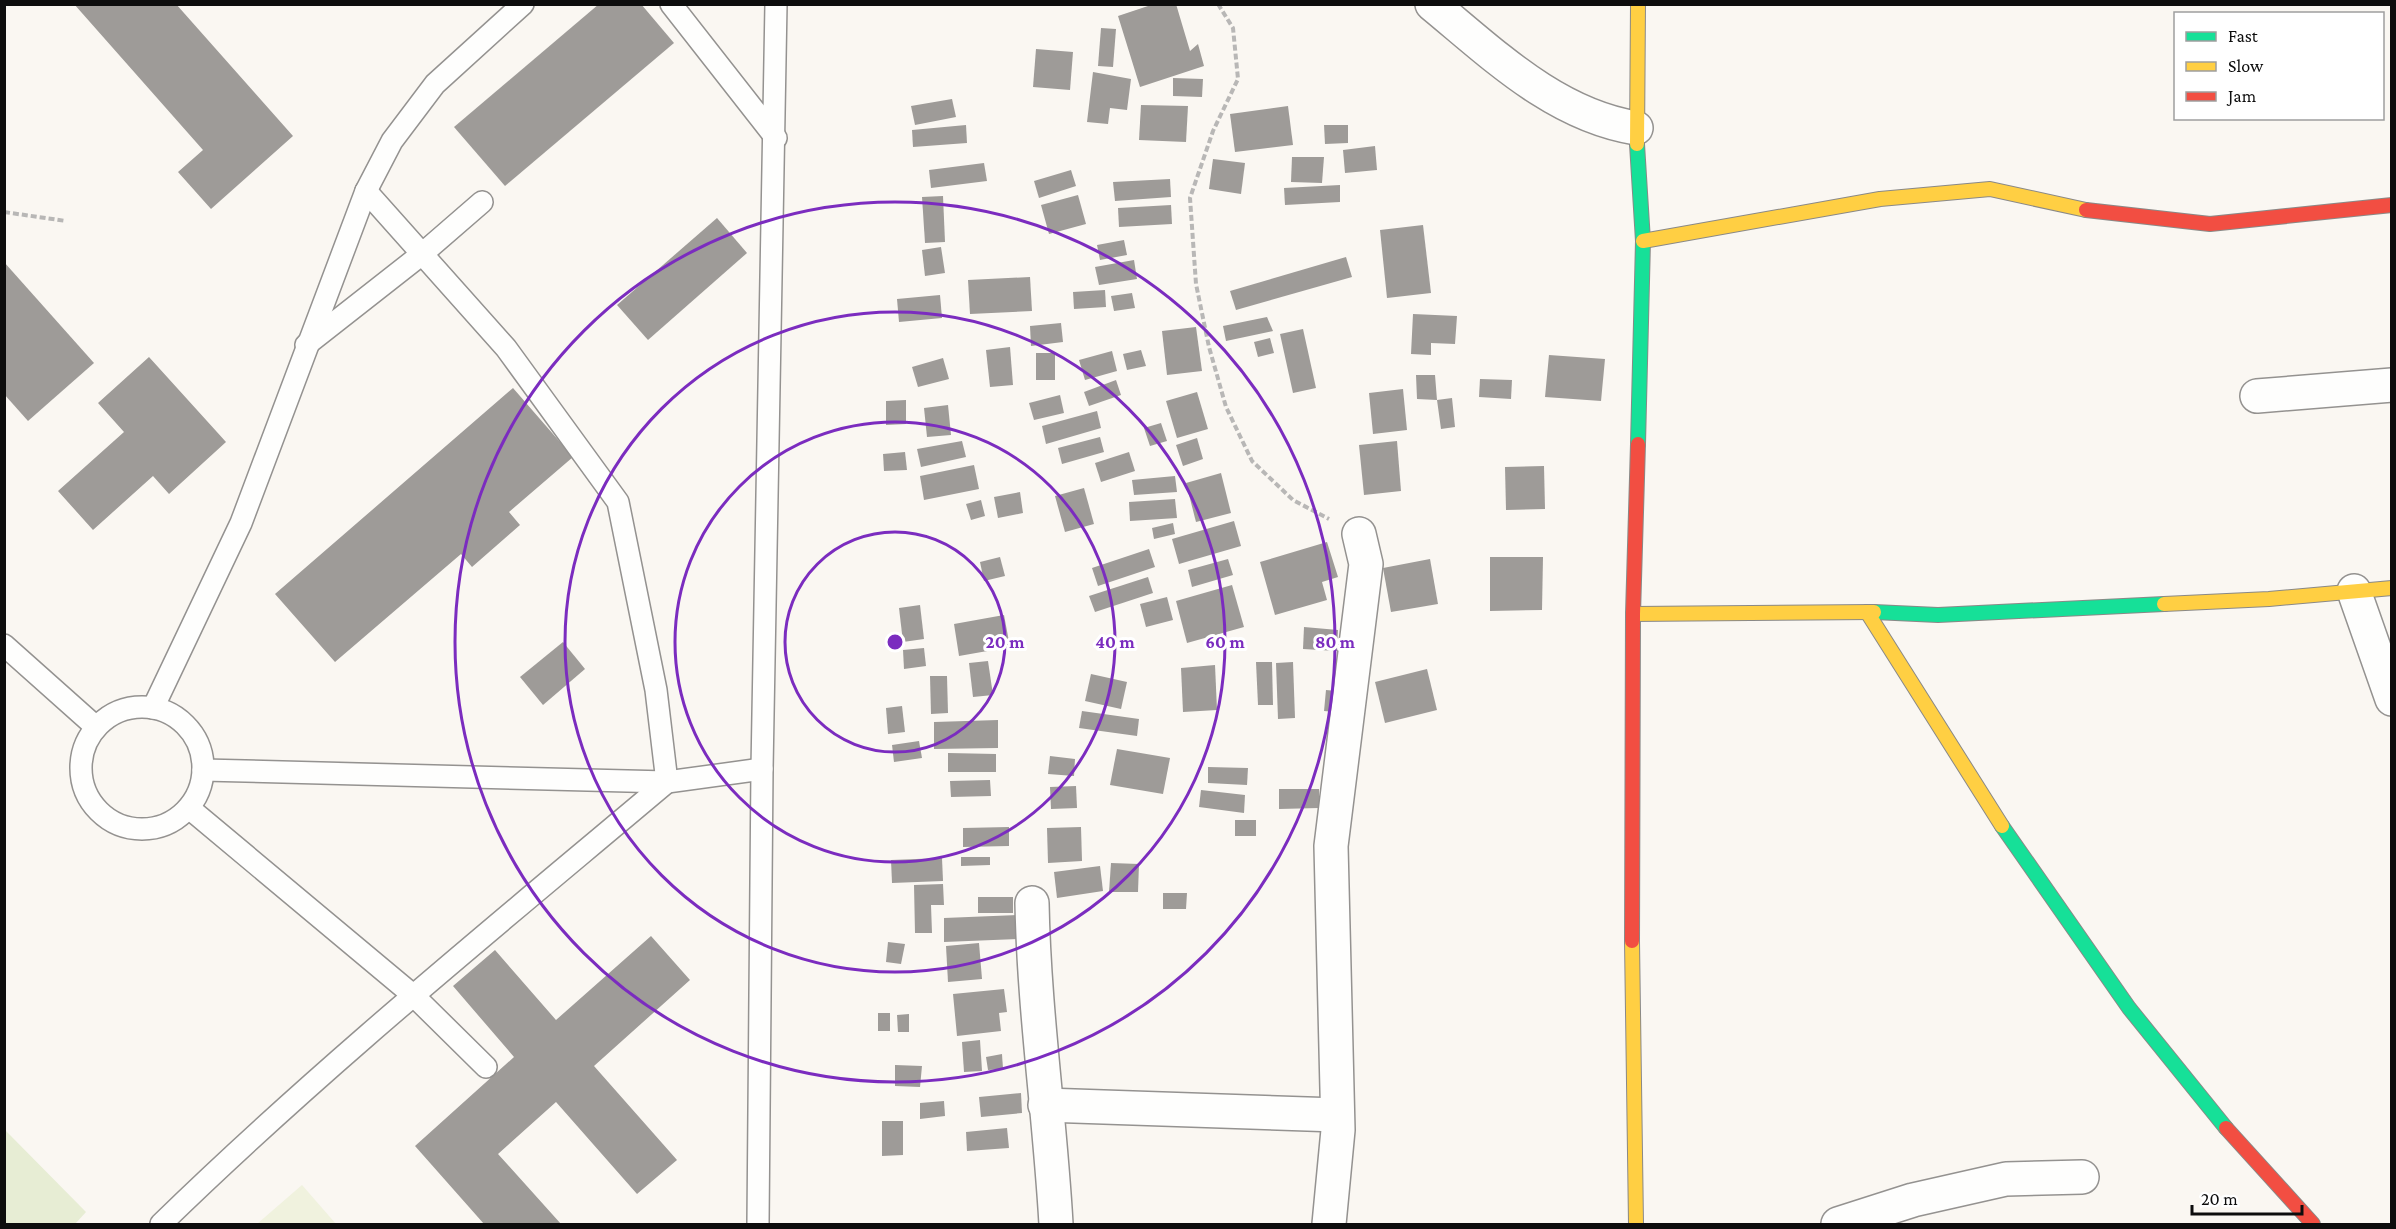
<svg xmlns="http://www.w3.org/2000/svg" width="2396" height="1229" viewBox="0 0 2396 1229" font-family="'Crimson Pro',serif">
<rect width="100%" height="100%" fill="#faf7f2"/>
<!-- green -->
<path fill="#e7edd4" d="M5,1130l81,82 -11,12h-70z"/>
<!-- pitch -->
<path fill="#f0f2de" d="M302,1185l34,39h-79z"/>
<!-- building -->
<g fill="#9e9b98">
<path d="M74,4h102l117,132 -82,73 -33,-37 25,-22z"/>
<path d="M599,4h42l33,39 -169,143 -51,-59z"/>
<path d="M1154,4h22l14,47 8,-7 6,22 -64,21 -22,-71z"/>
<path d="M1101,28l15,1 -3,38 -15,-1z"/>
<path d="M1036,49l37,3 -3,38 -37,-3z"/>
<path d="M1093,72l38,7 -4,31 -17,-2 -2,16 -21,-2z"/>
<path d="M1173,78l30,1 -1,18 -29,-1z"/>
<path d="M952,99l4,18 -41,8 -4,-19z"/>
<path d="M1141,105l47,1 -2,36 -47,-2z"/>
<path d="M1288,106l5,39 -58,7 -5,-38z"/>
<path d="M966,125l1,18 -54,4 -1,-17z"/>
<path d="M1324,125h24v18l-23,1z"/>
<path d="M1375,146l2,24 -32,3 -2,-23z"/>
<path d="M1292,157h32l-2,26 -31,-1z"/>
<path d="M1213,159l32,4 -4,31 -32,-5z"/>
<path d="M984,163l3,18 -56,7 -2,-18z"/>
<path d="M1071,170l5,16 -37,12 -5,-17z"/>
<path d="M1170,179l1,18 -56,4 -2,-19z"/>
<path d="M1340,185v17l-55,3 -1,-17z"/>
<path d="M1078,195l8,29 -37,10 -8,-29z"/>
<path d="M943,196l2,46 -20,1 -3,-46z"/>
<path d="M1171,205l1,19 -53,3 -1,-19z"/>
<path d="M717,218l30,35 -99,87 -31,-35z"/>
<path d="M1423,225l8,68 -44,5 -7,-68z"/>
<path d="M1124,240l3,15 -27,5 -3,-15z"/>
<path d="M941,247l4,26 -20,3 -3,-26z"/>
<path d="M1346,257l6,20 -116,33 -6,-19z"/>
<path d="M1134,260l3,19 -38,6 -4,-18z"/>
<path d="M4,262l90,101 -66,58 -24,-27z"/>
<path d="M1030,277l2,34 -62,3 -2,-34z"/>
<path d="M1105,290l1,17 -32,2 -1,-17z"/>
<path d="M1132,293l3,15 -21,3 -3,-15z"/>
<path d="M940,295l2,23 -43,4 -2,-23z"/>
<path d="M1413,314l44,2 -2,28 -24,-1v12l-20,-1z"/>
<path d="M1267,317l6,14 -47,10 -3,-15z"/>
<path d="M1061,323l2,19 -32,4 -1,-20z"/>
<path d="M1196,327l6,44 -35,4 -5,-44z"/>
<path d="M1303,329l13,59 -23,5 -13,-59z"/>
<path d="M1270,338l4,15 -16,4 -4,-15z"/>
<path d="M1010,347l3,38 -23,2 -4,-37z"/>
<path d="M1141,350l5,16 -19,4 -4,-16z"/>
<path d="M1112,351l5,20 -32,9 -6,-20z"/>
<rect x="1036" y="353" width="19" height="27"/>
<path d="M1549,355l56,4 -4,42 -56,-4z"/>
<path d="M149,357l77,85 -57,52 -16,-18 -60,54 -35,-39 66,-59 -26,-29z"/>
<path d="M943,358l6,21 -31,8 -6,-20z"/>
<path d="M1416,375h19l2,25 15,-2 3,29 -14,2 -4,-29 -20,-1z"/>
<path d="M1480,379l32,1 -1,19 -32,-2z"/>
<path d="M1116,380l5,15 -32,11 -5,-14z"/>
<path d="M513,388l60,69 -64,55 11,13 -48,42 -11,-13 -126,108 -60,-68z"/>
<path d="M1403,389l4,41 -34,4 -4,-41z"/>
<path d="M1197,392l11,37 -31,9 -11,-37z"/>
<path d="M1060,395l4,18 -30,7 -5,-17z"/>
<path d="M906,400v24l-20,1v-24z"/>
<path d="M948,405l3,30 -24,2 -3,-29z"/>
<path d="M1097,411l4,17 -55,16 -4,-18z"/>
<path d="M1161,423l6,18 -17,5 -6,-18z"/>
<path d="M1100,437l4,15 -42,12 -4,-16z"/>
<path d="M1197,438l6,21 -20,7 -7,-21z"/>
<path d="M962,441l4,16 -45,10 -4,-18z"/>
<path d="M1397,441l4,50 -37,4 -5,-50z"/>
<path d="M905,452l2,18 -23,1 -1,-17z"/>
<path d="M1129,452l6,19 -34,11 -6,-19z"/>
<path d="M974,465l5,24 -55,11 -4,-24z"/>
<path d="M1544,466l1,43 -39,1 -1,-43z"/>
<path d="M1221,473l10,40 -35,9 -10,-39z"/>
<path d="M1175,476l2,16 -43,3 -2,-15z"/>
<path d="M1084,488l10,36 -29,8 -10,-36z"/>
<path d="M1020,492l3,21 -25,5 -4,-21z"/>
<path d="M1175,499l2,19 -47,3 -1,-19z"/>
<path d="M981,500l4,16 -14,4 -5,-16z"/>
<path d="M1234,521l7,25 -62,18 -7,-25z"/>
<path d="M1173,523l2,11 -21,5 -2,-11z"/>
<path d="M1327,542l11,35 -16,5 5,18 -52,15 -15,-53z"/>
<path d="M1149,549l6,18 -57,19 -6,-18z"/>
<path d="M1000,557l5,19 -21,5 -4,-19z"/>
<path d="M1490,557h53l-1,53 -52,1z"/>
<path d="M1228,559l5,16 -41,12 -4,-17z"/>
<path d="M1430,559l8,45 -47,8 -8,-44z"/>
<path d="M1148,577l5,16 -58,19 -6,-16z"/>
<path d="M1232,585l12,42 -57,16 -11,-42z"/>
<path d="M1167,597l6,23 -27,7 -6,-23z"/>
<path d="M920,605l4,34 -21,3 -4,-34z"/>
<path d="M1004,615l6,32 -51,9 -5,-32z"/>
<path d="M1304,627l34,3 -1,21 -34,-2z"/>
<path d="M563,642l22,27 -42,36 -23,-28z"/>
<path d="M924,648l2,18 -22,3 -1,-19z"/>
<path d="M988,661l5,34 -20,2 -4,-34z"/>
<path d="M1256,662h16l1,43h-15z"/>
<path d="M1293,662l2,56 -17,1 -2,-56z"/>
<path d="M1215,665l2,45 -34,2 -2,-44z"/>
<path d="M1427,669l10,41 -52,13 -10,-41z"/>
<path d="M1091,674l36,8 -6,27 -36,-8z"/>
<path d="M930,676h17l1,37 -17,1z"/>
<path d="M1326,690l22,2 -2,21 -22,-2z"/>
<path d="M902,706l3,26 -17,2 -2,-26z"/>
<path d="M1082,711l57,8 -2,17 -58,-8z"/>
<path d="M998,720v28l-64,1v-27z"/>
<path d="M919,741l3,17 -28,4 -2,-17z"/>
<path d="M1117,749l53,9 -7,36 -53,-9z"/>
<path d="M948,753l48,1v18h-48z"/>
<path d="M1050,756l25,3 -1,17 -26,-2z"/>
<path d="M1208,767l40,1 -1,17 -39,-2z"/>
<path d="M990,780l1,16 -40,1 -1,-16z"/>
<path d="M1076,786l1,22 -26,1 -1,-22z"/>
<path d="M1279,789h40v19l-40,1z"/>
<path d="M1201,790l44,5 -1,18 -45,-6z"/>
<rect x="1235" y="820" width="21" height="16"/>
<path d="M1009,827v19l-46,1v-19z"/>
<path d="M1081,827l1,34 -34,2 -1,-35z"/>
<path d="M961,857h29v8l-29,1z"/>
<path d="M942,858l1,23 -51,2 -1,-23z"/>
<path d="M1111,863l28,1 -1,28h-29z"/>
<path d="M1100,866l3,25 -46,7 -3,-26z"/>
<path d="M943,884l1,21h-13l1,28h-17l-1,-48z"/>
<path d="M1163,893h24l-1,16h-23z"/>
<rect x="978" y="897" width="35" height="16"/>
<path d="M1019,915v24l-75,3v-24z"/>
<path d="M651,936l39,44 -96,86 83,94 -40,34 -81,-92 -58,52 63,70h-77l-69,-78 99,-89 -61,-71 42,-36 61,70z"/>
<path d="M888,942l17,2 -4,20 -15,-2z"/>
<path d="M979,943l3,36 -34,3 -2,-36z"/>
<path d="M1004,989l3,23 -8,1 2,18 -44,5 -4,-42z"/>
<rect x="878" y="1013" width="12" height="18"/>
<path d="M909,1014v18h-11l-1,-17z"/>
<path d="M980,1040l2,31 -18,1 -2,-30z"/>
<path d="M1002,1054l1,15 -15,1 -2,-13z"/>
<path d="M895,1065l27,1 -2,21 -25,-1z"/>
<path d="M1021,1093l1,20 -41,4 -2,-20z"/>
<path d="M944,1101l1,15 -25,3v-16z"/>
<path d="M882,1121h21v34l-21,1z"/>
<path d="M1007,1128l2,20 -42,3 -1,-19z"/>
</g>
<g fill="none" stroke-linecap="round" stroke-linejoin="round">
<defs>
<g id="lane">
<path d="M671,4l105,134"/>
<path d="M306,345l116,-91 60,-52"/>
<path d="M4,645l92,82"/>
<circle cx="142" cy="768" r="61"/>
<path d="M153,708l88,-185 125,-332 26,-50 43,-57 88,-80"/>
<path d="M203,770l464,12 95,-13"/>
<path d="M189,808l225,188 72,71"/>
<path d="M161,1224c160,-156 335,-298 506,-442l-11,-92 -38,-188 -112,-154 -140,-157"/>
<path d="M758,1224l4,-455 14,-765"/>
</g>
<g id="street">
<path d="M1432,4c62,51 123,111 204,124"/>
<path d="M2257,396l135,-11"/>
<path d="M2354,591l38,108"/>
<path d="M1032,903c2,108 18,214 24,321"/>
<path d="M1045,1105l292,10"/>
<path d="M1329,1224l9,-94 -7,-284 35,-282 -7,-30"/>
<path d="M1838,1224l75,-24 93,-21 76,-2"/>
</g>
<g id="fast">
<path d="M1637,144l6,97 -5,203"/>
<path d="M1874,612l64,3 226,-11"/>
<path d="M2002,826l127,182 97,120"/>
</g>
<g id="slow">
<path d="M1637,144l1,-140"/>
<path d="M1643,241l237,-42 110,-10 96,21"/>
<path d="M2164,604l105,-5 123,-11"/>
<path d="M1867,612l135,214"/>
<path d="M1633,614l241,-2"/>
<path d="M1632,941l4,283"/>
</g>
<g id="jam">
<path d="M2086,210l124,14 182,-19"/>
<path d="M1632,941l1,-327 5,-170"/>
<path d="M2226,1128l87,96"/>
</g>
</defs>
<!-- lane casing -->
<use href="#lane" stroke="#949290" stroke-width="24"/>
<!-- street casing -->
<use href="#street" stroke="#949290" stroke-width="36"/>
<!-- fast casing -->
<use href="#fast" stroke="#8a8987" stroke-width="16"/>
<!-- slow casing -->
<use href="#slow" stroke="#8a8987" stroke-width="16"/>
<!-- jam casing -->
<use href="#jam" stroke="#8a8987" stroke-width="16"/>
<!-- path -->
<g stroke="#b8b7b6" stroke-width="4" stroke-dasharray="6 3" stroke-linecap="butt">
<path d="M1218,4l15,24 5,51 -25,52 -23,67 6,86 13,63 17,60 26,54 41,39 36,19"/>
<path d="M4,212l62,9"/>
</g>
<!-- lane -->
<use href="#lane" stroke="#fefefd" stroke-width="21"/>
<!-- street -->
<use href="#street" stroke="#fefefd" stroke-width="33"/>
<!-- fast -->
<use href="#fast" stroke="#16e098" stroke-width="14"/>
<!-- slow -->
<use href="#slow" stroke="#ffcf43" stroke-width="14"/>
<!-- jam -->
<use href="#jam" stroke="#f24e42" stroke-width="14"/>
</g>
<!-- distance rings -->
<g fill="none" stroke="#7b2cbf" stroke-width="3">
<circle cx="895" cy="642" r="110"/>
<circle cx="895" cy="642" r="220"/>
<circle cx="895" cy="642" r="330"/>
<circle cx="895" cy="642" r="440"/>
</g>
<circle cx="895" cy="642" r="9" fill="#7b2cbf" stroke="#fff" stroke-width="3"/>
<g font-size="18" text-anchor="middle" font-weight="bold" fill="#7b2cbf" stroke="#fff" stroke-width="6" stroke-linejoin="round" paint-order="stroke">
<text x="1005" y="648">20 m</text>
<text x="1115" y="648">40 m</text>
<text x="1225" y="648">60 m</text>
<text x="1335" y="648">80 m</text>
</g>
<!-- border -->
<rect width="2396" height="1229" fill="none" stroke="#0d0d0d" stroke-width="12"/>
<!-- legend -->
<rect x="2174" y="12" width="210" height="108" fill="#ffffff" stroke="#9e9e9e" stroke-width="1.5"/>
<rect x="2186" y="32" width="30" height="9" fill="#16e098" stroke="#9e9e9e" stroke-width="1.5"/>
<text x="2228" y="42" font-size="18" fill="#0d0d0d">Fast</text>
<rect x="2186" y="62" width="30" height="9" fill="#ffcf43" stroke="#9e9e9e" stroke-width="1.5"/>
<text x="2228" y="72" font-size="18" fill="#0d0d0d">Slow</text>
<rect x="2186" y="92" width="30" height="9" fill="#f24e42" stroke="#9e9e9e" stroke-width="1.5"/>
<text x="2228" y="102" font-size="18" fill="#0d0d0d">Jam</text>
<!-- scale -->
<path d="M2192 1205v9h110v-9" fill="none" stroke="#0d0d0d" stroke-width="3"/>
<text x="2201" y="1205" font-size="18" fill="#0d0d0d" stroke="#ffffff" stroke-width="4.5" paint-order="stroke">20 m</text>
</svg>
